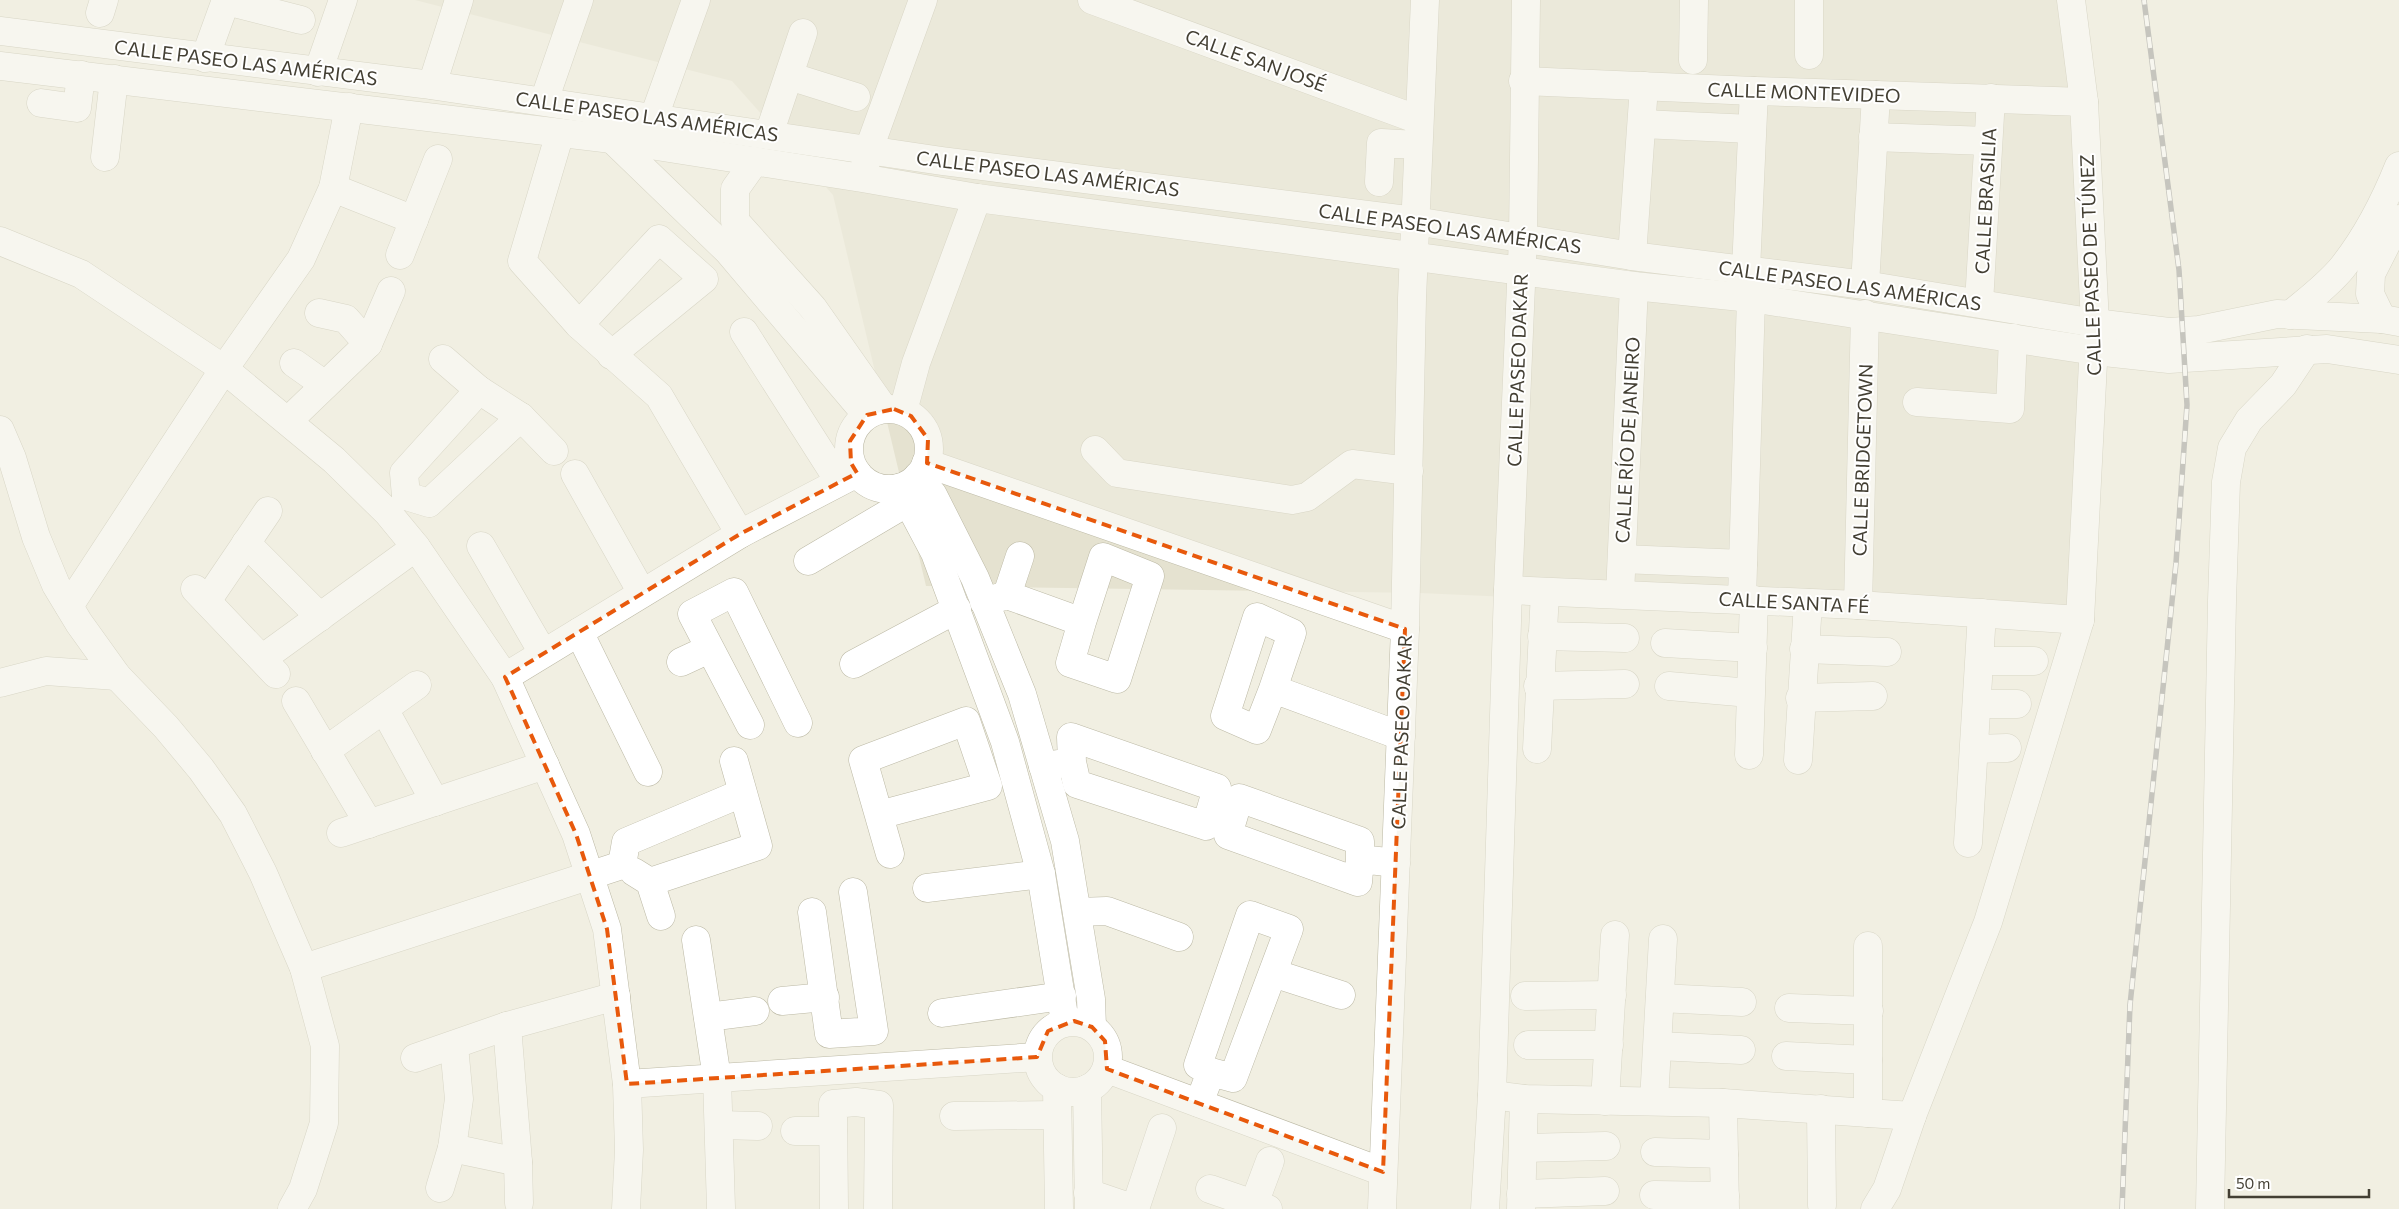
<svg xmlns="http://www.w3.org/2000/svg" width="2399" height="1209" viewBox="0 0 2399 1209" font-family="Commissioner,sans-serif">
<rect width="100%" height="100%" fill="#f1efe2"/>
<!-- residential -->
<path fill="#e5e2d0" d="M415,0h1653l25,183 -22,439 -651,-29 -494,-7 -93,-391 -101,-114z"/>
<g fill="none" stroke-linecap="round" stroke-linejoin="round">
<defs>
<g id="minor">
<path d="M1092,0l327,120"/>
<path d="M226,1l75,19"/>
<path d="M100,13l4,-13"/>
<path d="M0,31l423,53 519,77 473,60 217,35 233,29 230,38 74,9 30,-2 78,-16 105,5 17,3"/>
<path d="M1809,55v-55"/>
<path d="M205,58l21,-58"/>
<path d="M1693,60l1,-60"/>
<path d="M0,66l612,73 250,39 115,20 657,88 117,12 344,53 74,8 158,-10 72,11"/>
<path d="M318,72l25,-72"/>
<path d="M789,76l67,21"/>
<path d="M1523,81l231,10 330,11"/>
<path d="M432,85l27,-85"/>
<path d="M544,101l35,-101"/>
<path d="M41,103l36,5 4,-33"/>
<path d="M654,117l42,-117"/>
<path d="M1642,124l110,5"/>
<path d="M560,133l-38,128 57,64 80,71 81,138"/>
<path d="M769,134l34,-101"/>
<path d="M1873,137l115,4"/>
<path d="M612,139l116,112 139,164"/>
<path d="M105,157l9,-78"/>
<path d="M755,161l-20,28v32l78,87 71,101"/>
<path d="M865,166l4,-17 54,-149"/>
<path d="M1379,182l2,-39 37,2"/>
<path d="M333,188l81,32"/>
<path d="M0,241l81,33 143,95 110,91 54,53 28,34 89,130 71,157 31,95 20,155 2,66 -3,59"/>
<path d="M400,255l38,-96"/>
<path d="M1632,256l12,-170"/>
<path d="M1746,270l8,-179"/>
<path d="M1865,285l11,-190"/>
<path d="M1979,303l12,-205"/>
<path d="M319,313l27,6 22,25"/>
<path d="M2290,315c18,-15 37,-29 52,-47 24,-30 43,-67 57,-102"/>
<path d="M2382,319l-12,-25 1,-20 28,-55"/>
<path d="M579,325l80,-86 45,40 -93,76"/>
<path d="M744,332l95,149"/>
<path d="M443,359l36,31 42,27 33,34"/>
<path d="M294,363l31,22"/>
<path d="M1917,402l93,7 3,-71"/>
<circle cx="889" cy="449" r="40"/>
<path d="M903,411l13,-48 61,-165"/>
<path d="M288,421l80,-77 23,-53"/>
<path d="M0,430l12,28 24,79 20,48 23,38 38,53 49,51 35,42 32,45 30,59 41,95 21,78 -1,77 -21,66 -11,20"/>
<path d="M1095,450l22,23 175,27 15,-3 45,-33 57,7"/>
<path d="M926,463l479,166"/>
<path d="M575,474l67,119"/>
<path d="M918,476l15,19 42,83 47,116 43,147 26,158 1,28"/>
<path d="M898,488l10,14 27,51 70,189 36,132 24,148"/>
<path d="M406,496l23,7 92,-86"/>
<path d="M406,496l-2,-23 75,-83"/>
<path d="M246,543l74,74"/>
<path d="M481,546l62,107"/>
<path d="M1622,559l121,5"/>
<path d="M808,561l100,-59"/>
<path d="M195,589l81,85"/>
<path d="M1508,590l350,15 222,15"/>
<path d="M1620,594l14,-308"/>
<path d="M1007,595l13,-39"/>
<path d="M1742,599l9,-301"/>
<path d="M207,601l61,-90"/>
<path d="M984,602l23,-7 75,27 21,-65 47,19 -33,103 -47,-16 12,-41"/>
<path d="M1858,605l7,-291"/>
<path d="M69,606l155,-237 77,-110 32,-71 16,-81"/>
<path d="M579,632l69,140"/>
<path d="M1542,636l83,2"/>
<path d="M1665,643l88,5"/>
<path d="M1804,649l83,3"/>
<path d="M263,658l153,-111"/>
<path d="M1980,661h54"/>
<path d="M681,662l28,-13"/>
<path d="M854,664l103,-55"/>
<path d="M505,677l235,-143 117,-61"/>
<path d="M0,683l46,-12 71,5"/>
<path d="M1538,686l87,-2"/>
<path d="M1669,686l81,7"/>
<path d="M1273,689l-16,41 -32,-14 32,-99 35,16 -19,56 128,47"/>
<path d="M1800,698l73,-2"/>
<path d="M296,701l73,123"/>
<path d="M1977,704h40"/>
<path d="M384,709l51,93"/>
<path d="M750,725l-58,-111 42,-22 64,131"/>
<path d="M1537,749l8,-157"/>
<path d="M1975,749l32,-1"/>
<path d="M325,751l92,-66"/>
<path d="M1749,755l5,-155"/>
<path d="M1798,760l10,-157"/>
<path d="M1043,766l29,-4 -1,-25 146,51 -11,38 -129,-42 -5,-22"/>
<path d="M879,815l109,-29 -22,-65 -103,39 27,94"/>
<path d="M341,833l204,-68"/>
<path d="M1968,843l14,-230"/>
<path d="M1360,859l-2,23 -130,-47 11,-37 121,43v18l36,4"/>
<path d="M622,865l4,-23 116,-49"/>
<path d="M634,872l16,10 11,34"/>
<path d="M650,882l108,-36 -24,-85"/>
<path d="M927,888l114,-14"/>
<path d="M812,912l17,122 45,-3 -21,-139"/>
<path d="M1077,912l30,-1 72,26"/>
<path d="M696,940l21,138 4,130"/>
<path d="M1868,946v167"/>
<path d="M304,968l318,-103"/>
<path d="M1273,973l68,22"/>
<path d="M1525,996l87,-1"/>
<path d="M1660,998l82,4"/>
<path d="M782,1001l43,-4"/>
<path d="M1789,1008l80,3"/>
<path d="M942,1013l120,-17"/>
<path d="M708,1017l47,-6"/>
<circle cx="1073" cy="1057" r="35"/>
<path d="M507,1026l11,136 1,41"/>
<path d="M1528,1045h81"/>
<path d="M1658,1046l83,4"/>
<path d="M1786,1056l82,4"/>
<path d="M415,1058l92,-32 109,-30"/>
<path d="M1107,1069l276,103"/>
<path d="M627,1084l410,-27"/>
<path d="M1057,1088l2,121"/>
<path d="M1087,1089l2,120"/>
<path d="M1492,1095l32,4 199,4 189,13"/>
<path d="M1605,1101l10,-166"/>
<path d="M1654,1101l9,-162"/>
<path d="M1199,1103l12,-31 -13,-7 52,-150 39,14 -56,149 -22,-6"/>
<path d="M1723,1103l2,106"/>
<path d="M1821,1109l1,96"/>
<path d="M954,1116l102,-1"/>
<path d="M719,1125l39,1"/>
<path d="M795,1131h38"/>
<path d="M452,1148l66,14"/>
<path d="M1523,1148l83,-2"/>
<path d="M1655,1152l69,2"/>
<path d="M440,1188l12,-40 7,-49 -5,-53"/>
<path d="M1210,1189l58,20"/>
<path d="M1088,1193l47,16 27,-81"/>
<path d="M1521,1194l84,-3"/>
<path d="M1654,1195l71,1"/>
<path d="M1254,1204l16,-43"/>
<path d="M834,1209l-1,-105 23,-2 23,3 -1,104"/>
<path d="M1382,1209l23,-580 7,-331 13,-298"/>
<path d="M1485,1209l7,-114 16,-505 15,-352 3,-238"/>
<path d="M1521,1209l3,-110"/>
<path d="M1875,1209l12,-20 25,-73 76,-194 92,-302 15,-297 -11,-221 -13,-102"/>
<path d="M2210,1209l12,-608 4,-119 6,-34 17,-28 34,-35 24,-36"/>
</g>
</defs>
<!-- minor casing -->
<use href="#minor" stroke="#bcb9a5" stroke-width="29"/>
<!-- minor -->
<use href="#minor" stroke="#fff" stroke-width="28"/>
<defs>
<path id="rail" d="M2122,1209l8,-204 46,-442 11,-158 -8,-135 -35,-270"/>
</defs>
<!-- rail casing -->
<use href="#rail" stroke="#939393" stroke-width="5.5"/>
<!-- rail -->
<use href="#rail" stroke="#fff" stroke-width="4" stroke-dasharray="11" stroke-linecap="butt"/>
</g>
<!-- marked area -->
<path d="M0 0H2399V1209H0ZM894,409l17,7 17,23 -1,24 478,166 -22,543 -276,-103 -2,-28 -13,-14 -18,-6 -26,10 -11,26 -410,27 -20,-155 -31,-95 -71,-157 235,-143 117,-61 -6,-10 -1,-22 17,-26z" fill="#f1efe2" fill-opacity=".55" fill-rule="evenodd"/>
<path fill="none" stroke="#e8590c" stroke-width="4" stroke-dasharray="10 6" stroke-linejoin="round" d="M894,409l17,7 17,23 -1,24 478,166 -22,543 -276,-103 -2,-28 -13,-14 -18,-6 -26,10 -11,26 -410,27 -20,-155 -31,-95 -71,-157 235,-143 117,-61 -6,-10 -1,-22 17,-26z"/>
<g text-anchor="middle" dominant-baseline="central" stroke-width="4" stroke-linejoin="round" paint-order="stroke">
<!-- street labels -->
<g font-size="19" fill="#433f33" stroke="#fff">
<text transform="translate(1256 60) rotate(20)">CALLE SAN JOSÉ</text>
<text transform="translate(246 62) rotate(7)">CALLE PASEO LAS AMÉRICAS</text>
<text transform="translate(1804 92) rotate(2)">CALLE MONTEVIDEO</text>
<text transform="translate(647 116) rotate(8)">CALLE PASEO LAS AMÉRICAS</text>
<text transform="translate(1048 173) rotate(7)">CALLE PASEO LAS AMÉRICAS</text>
<text transform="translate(1985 201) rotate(-87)">CALLE BRASILIA</text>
<text transform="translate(1450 228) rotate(8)">CALLE PASEO LAS AMÉRICAS</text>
<text transform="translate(2090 265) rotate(-92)">CALLE PASEO DE TÚNEZ</text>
<text transform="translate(1850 285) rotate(8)">CALLE PASEO LAS AMÉRICAS</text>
<text transform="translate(1517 370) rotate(-88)">CALLE PASEO DAKAR</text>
<text transform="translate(1627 440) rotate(-87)">CALLE RÍO DE JANEIRO</text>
<text transform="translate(1862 460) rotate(-88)">CALLE BRIDGETOWN</text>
<text transform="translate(1794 602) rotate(3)">CALLE SANTA FÉ</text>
<text transform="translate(1401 732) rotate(-88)">CALLE PASEO OAKAR</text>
</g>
</g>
<!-- scale -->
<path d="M2229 1189v8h140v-8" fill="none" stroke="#433f33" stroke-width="2.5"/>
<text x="2236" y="1189" font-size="15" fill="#433f33" stroke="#ffffff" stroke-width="4" paint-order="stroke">50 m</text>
</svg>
